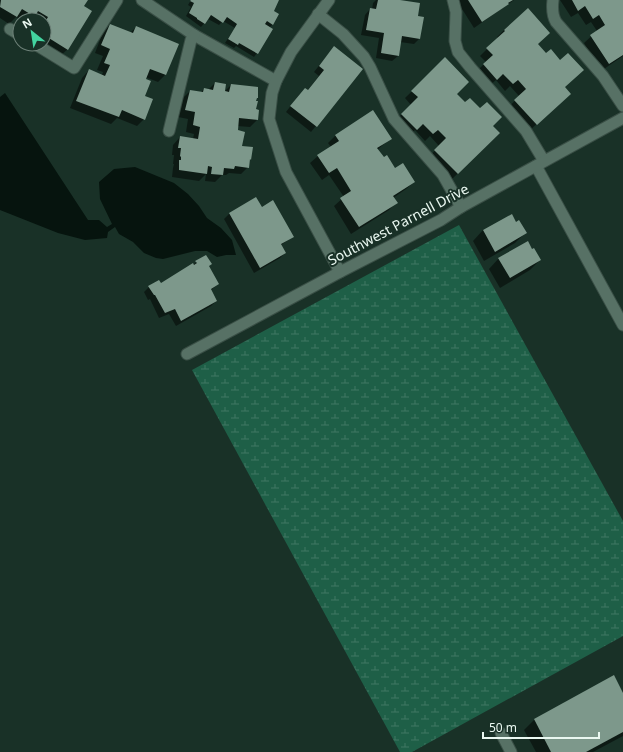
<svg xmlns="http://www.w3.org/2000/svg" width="623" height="752" viewBox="0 0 623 752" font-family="'Noto Sans',sans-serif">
<defs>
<pattern id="wetland-marsh" width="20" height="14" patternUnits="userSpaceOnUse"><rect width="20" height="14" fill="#1e5f47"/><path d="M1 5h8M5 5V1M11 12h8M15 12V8" fill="none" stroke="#3f7762"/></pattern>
</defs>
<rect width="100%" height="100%" fill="#193127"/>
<!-- wetland -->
<path fill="url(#wetland-marsh)" d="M459,225l164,296v115l-211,116h-12l-208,-382z"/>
<!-- water -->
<path fill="#06140e" d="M5,93l83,127h11l8,7 5,-3 -12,-25 -1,-17 15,-13 21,-2 39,16 14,11 11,12 8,12 14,10 11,12 4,15h-10l-9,2 -10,-6h-12l-32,8 -7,-1 -12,-5 -11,-11 -14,-8 -4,-7 -7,5 -1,6 -22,2 -27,-7 -58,-23v-113z"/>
<!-- shadow -->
<g fill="#0007">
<path d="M0,0h87l-4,7 -15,42 -8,7 -16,-12v-24h-11l-2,-1 -1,1h-9l-5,-3 -7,7 -9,-6z"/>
<path d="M191,0h87l-5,11v13l-4,4 -12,25 -3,4 -18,-11 -2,2 -9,-5 10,-15 -12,-7 -4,4 -11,-6 -7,8 -15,-11 5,-9 -3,-2z"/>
<path d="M376,0h18l23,17 6,1 -4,21 -5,5 -14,-2 -2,14 -6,5 -16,-3 3,-20 -18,-3 4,-20 5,-6 2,1 1,-7z"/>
<path d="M458,0h56l-40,28 -17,-27z"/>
<path d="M560,0h63v56l-22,15 -17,-28 13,-12 -6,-9 -5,3 -8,-12 -7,4z"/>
<path d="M528,9l9,36 26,42 -1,14 -33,30 -21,-23 11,-12 -9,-10 -5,5 -9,-11 -7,6 -13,-14 10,-10 -6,-6 18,-18 -1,-1 7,-7z"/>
<path d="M110,25l20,8 6,-6 41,17 -12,31 -7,7 -13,-5 -1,19v23l-7,7 -20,-8 -6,6 -41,-16 12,-30 7,-8 13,5 1,-3 -6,-2 6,-14 -8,-3 8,-21z"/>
<path d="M329,53l33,16 -51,63 -25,-20 13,-17 6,-6 2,2 12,-15 -5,-4z"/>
<path d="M445,59l11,35 43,39 -49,48 -22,-23 11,-12 -9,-10 -5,5 -10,-11 -6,6 -15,-14 17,-17 -6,-7z"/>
<path d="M215,83l9,9 7,-7 24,14v11h3l-1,10 -7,7 -13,-1v5l4,16 9,12 -2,2v6l-7,7 -12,-1 -3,2h-4l-7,7 -10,-1 1,-7 -7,7 -27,-4 1,-9 1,-4h-1l1,-9h-2l1,-10 7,-8 13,2 1,-5 -8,-2 2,-13 -10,-2 5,-19 7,-7 11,1 3,-3 4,1z"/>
<path d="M373,111l17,28 -13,11 18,20 19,12 -8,7 -13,9 3,4 -7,8 -38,24 -17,-28 10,-9 -15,-22 -7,5 -12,-17 8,-7 13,-9 -3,-4 7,-7z"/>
<path d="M256,199l5,9 31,29 -11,8 4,8 -5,5 -26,15 -30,-54 5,-5z"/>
<path d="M516,223l9,10 -10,10 -31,18 -11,-20 10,-11z"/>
<path d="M532,250l8,10 -10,10 -30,18 -11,-19 10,-11z"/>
<path d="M206,257l2,9 10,18 -7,6 5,11 -5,5 -35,20 -7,-12 -10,4 -9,-19 -2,1 -4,-8 5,-5 11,-3z"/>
<path d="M613,677l10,18v41l-30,16h-57l-12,-22 10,-10z"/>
</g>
<!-- building -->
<g fill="#7d988b">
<path d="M1,0h87l-4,6 8,5 -24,39 -24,-15v-11l4,-7 -10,-6 -3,6 -13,-8 -5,8 -17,-10z"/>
<path d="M191,0h88l-5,11 5,3 -6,11 -6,-4 -2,3 8,5 -15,25 -19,-11 -1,2 -10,-6 9,-15 -10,-7 -4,6 -12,-8 -6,9 -8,-5v-1l-8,-5 5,-10 -4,-2z"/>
<path d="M378,0h22l20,3 -2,13 6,1 -4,22 -18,-3 -3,20 -18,-3 3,-20 -18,-3 4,-22 6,1z"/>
<path d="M468,0h45l-5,3 1,1 -27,18z"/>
<path d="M572,0h51v55l-14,9 -19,-29 15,-10 -6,-10 -6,4 -8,-13 -7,5z"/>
<path d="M528,8l22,25 -12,11 8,9 5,-4 9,11 8,-7 16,17 -19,17 6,7 -34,31 -23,-25 12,-11 -8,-9 -5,4 -10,-10 -6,6 -14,-16 10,-9 -7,-7 19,-17 -1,-1z"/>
<path d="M110,24l23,9 3,-7 43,18 -13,31 -16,-6 -4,10 5,2 -6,15 8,3 -8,21 -23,-10 -3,7 -43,-16 13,-32 16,7 5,-11 -6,-2 6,-14 -9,-4z"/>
<path d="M334,46l29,23 -46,58 -27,-21 15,-18 3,2 16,-20 -5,-4z"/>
<path d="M445,57l24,25 -12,12 8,8 5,-4 10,10 7,-6 15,15 -9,9 7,7 -42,41 -24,-24 12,-12 -8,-8 -5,4 -10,-10 -6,6 -16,-16 17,-17 -7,-6z"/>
<path d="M215,82l11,2 -1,7 4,1 2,-8 27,3v11h-1l-1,3h2l-2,8 3,1 -1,10 -19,-2 -1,12 7,2 -3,14 11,1 -2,13 -1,-1 -1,9 -14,-2 -1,3 -10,-1 -1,7 -12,-1 1,-7 -4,-1 -1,8 -28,-4v-10h2v-3l-1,-1 1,-8h-3l2,-12 18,3 2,-12 -7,-2 2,-13 -10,-2 5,-20 13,2 1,-4 9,2z"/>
<path d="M373,110l19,29 -15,9 7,9 3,-2 8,13 8,-5 12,19 -22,14 5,7 -39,24 -19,-29 11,-7 -14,-23 -8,5 -12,-18 22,-14 -4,-6z"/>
<path d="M256,197l6,10 11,-7 21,37 -13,7 5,9 -26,15 -31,-55z"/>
<path d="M512,214l4,8 3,-2 8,13 -32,19 -12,-22z"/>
<path d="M528,241l4,8 2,-1 7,12 -31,18 -12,-20z"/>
<path d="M206,255l6,9 -3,2 10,18 -8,5 6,12 -36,20 -6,-12 -10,4 -10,-18h-1l-6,-9 11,-6 2,3 32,-20 1,2 3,-2 -2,-2z"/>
<path d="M614,675l9,18v39l-37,20h-35l-17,-33z"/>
</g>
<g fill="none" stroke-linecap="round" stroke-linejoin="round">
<defs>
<g id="minor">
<path d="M142,0l52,35 82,46"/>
<path d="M329,0l-38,52 -15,29 -4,12 -3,26 17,53 54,100"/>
<path d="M453,0l3,12 -1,29 3,11 12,15 56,64 18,30"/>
<path d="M553,0c-1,8 -1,15 3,22l47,54 20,30"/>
<path d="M318,14l25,20 21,23 6,10 24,52 49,56 18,32"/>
<path d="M10,29l10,6"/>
<path d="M35,44l39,24 43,-68"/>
<path d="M169,131l22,-91 3,-5"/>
<path d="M536,166l87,159"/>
<path d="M187,354l153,-82 101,-52 20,-13 162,-89"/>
<path d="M501,733l10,19"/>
</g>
</defs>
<!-- minor casing -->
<use href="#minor" stroke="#3a4f46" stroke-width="13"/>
<!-- minor -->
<use href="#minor" stroke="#577165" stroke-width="11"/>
</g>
<g text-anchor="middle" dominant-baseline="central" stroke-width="4" stroke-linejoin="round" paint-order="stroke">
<!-- street labels -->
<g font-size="14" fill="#eaf8f1" stroke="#193127">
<text transform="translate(398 224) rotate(-28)">Southwest Parnell Drive</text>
</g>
</g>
<!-- north arrow -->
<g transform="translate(32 32) rotate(330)"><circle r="19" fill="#193127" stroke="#6d8178"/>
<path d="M0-3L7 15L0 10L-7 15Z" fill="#43d4a0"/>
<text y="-6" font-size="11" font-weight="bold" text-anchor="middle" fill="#eaf8f1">N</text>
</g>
<!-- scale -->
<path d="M483 732v6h116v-6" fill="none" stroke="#eaf8f1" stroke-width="2"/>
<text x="489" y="732" font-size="12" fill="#eaf8f1" stroke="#193127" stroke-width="3" paint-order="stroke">50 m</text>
</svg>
